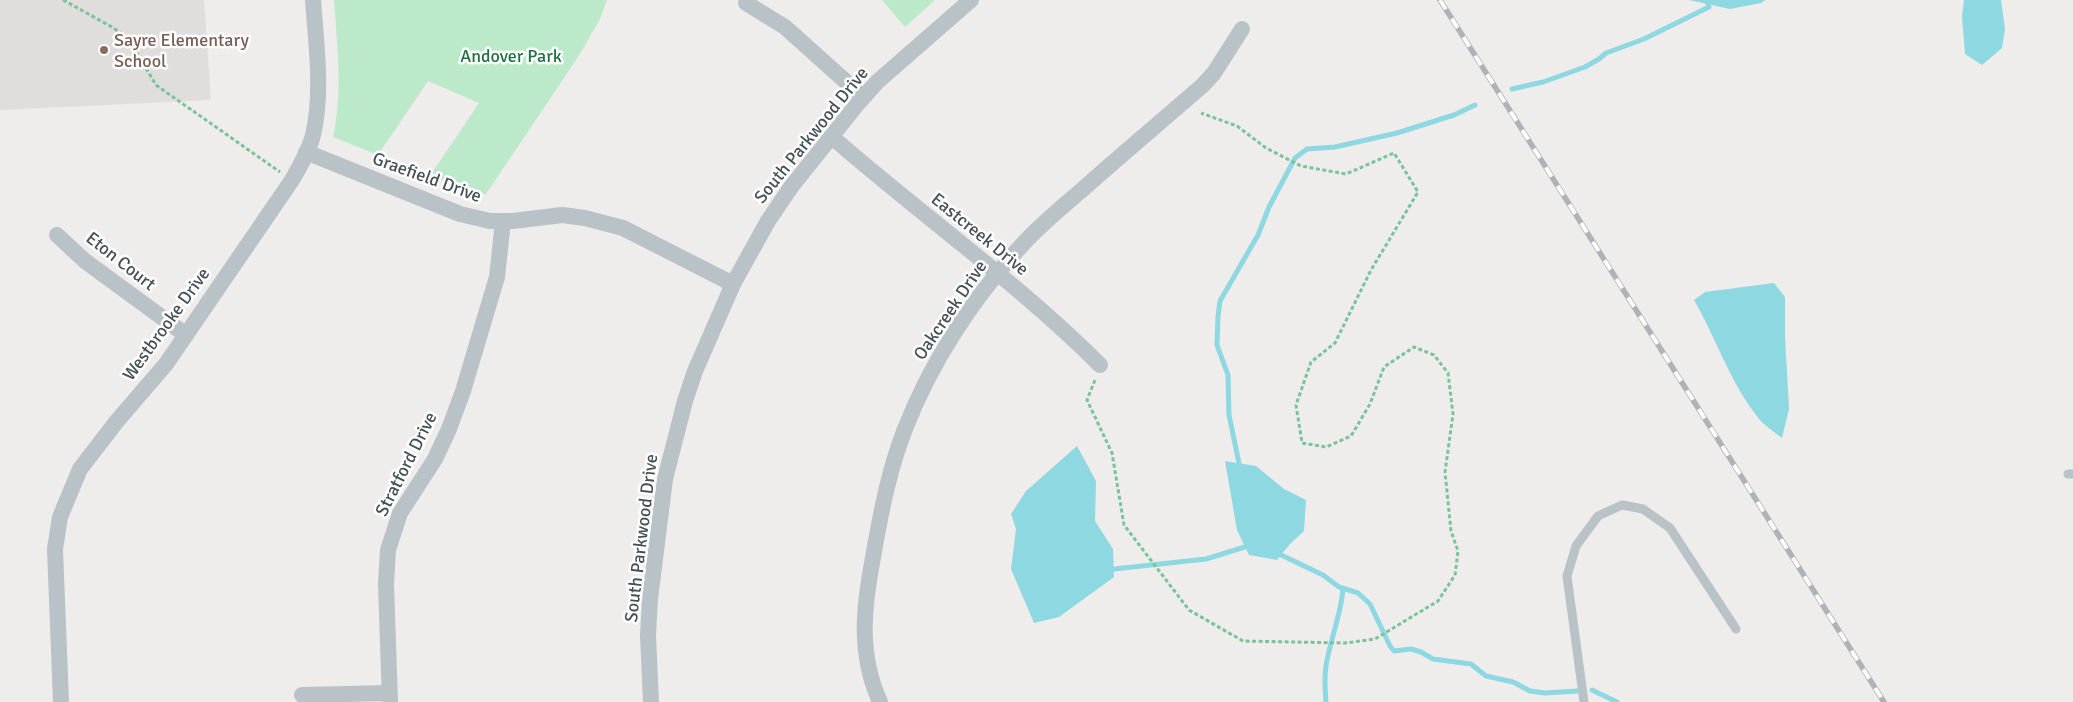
<svg xmlns="http://www.w3.org/2000/svg" width="2073" height="702" viewBox="0 0 2073 702" font-family="Signika,sans-serif">
<rect width="100%" height="100%" fill="#efecec"/>
<!-- education -->
<path fill="#e0dddd" d="M0,0h204l7,100 -211,10z"/>
<!-- green -->
<g fill="#bde9cb">
<path d="M334,0h273l-7,19 -22,38 -92,137 -23,-5 -33,-13 49,-73 -51,-22 -50,74 -45,-18c10,-47 4,-89 1,-137z"/>
<path d="M882,0h53l-30,27z"/>
</g>
<!-- water -->
<g fill="#8ed8e2">
<path d="M1689,0h76l-4,3 -31,6z"/>
<path d="M1964,0h37l4,29 -3,19 -20,17 -17,-11 -3,-37z"/>
<path d="M1774,283l11,14v40l4,72 -7,29c-9,-7 -20,-14 -26,-23 -27,-35 -40,-77 -62,-115l11,-8z"/>
<path d="M1077,446l19,35 -1,40 18,28 1,28 -55,40 -25,6 -23,-54 5,-40 -5,-15 15,-23z"/>
<path d="M1225,461l31,5 28,23 22,11 -2,31 -14,13 -13,16 -28,-5 -12,-25z"/>
</g>
<g fill="none" stroke-linecap="round" stroke-linejoin="round">
<!-- stream -->
<g stroke="#8ed8e2" stroke-width="5">
<path d="M1512,89l31,-7 42,-15 14,-8 7,-6 38,-14 65,-32 -2,-7"/>
<path d="M1240,468l-11,-53 -1,-40 -11,-30 1,-29 2,-15 38,-66 11,-28 26,-49 12,-9 28,-2 62,-14 57,-18 21,-10"/>
<path d="M1277,553l46,22 16,12 19,6 12,11 20,42 4,5 17,-2 10,3 12,7 38,5 15,12 27,6 17,9 15,2 32,-2"/>
<path d="M1114,569l92,-10 45,-14"/>
<path d="M1592,690l25,12"/>
<path d="M1326,702c-1,-12 -2,-24 0,-36 4,-26 15,-51 17,-77"/>
</g>
<!-- path -->
<g stroke="#79c499" stroke-width="3" stroke-dasharray="4 2.5" stroke-linecap="butt">
<path d="M63,0l49,27 16,11 28,47 124,87"/>
<path d="M1095,380l-8,20 25,53 12,72 65,85 54,31 102,2 30,-4 63,-38 17,-26 3,-24 -7,-20 -6,-59 8,-58 -5,-41 -14,-18 -20,-8 -30,20 -14,37 -19,32 -25,11 -24,-4 -6,-38 15,-43 24,-19 36,-73 47,-78 -24,-39 -48,21 -45,-8 -35,-18 -29,-22 -36,-13"/>
</g>
<!-- service -->
<g stroke="#b9c2c7" stroke-width="9">
<path d="M2068,474h5"/>
<path d="M1584,702l-17,-126 9,-30 22,-30 24,-11 21,4 27,19 66,101"/>
</g>
<!-- minor -->
<g stroke="#b9c2c7" stroke-width="16">
<path d="M746,3l39,24 78,70"/>
<path d="M832,137c88,77 185,145 268,228"/>
<path d="M306,152l154,62 30,7h23l49,-6 23,3 38,10 110,56"/>
<path d="M57,235l28,26 101,74"/>
<path d="M302,695l87,-2"/>
<path d="M61,702l-6,-153 5,-32 20,-48 37,-48 49,-57 126,-184c8,-14 17,-29 21,-45 10,-41 3,-93 0,-135"/>
<path d="M390,702l-4,-118 2,-34 12,-37 35,-54 14,-30 14,-38 34,-114 6,-56"/>
<path d="M651,702l-3,-67 2,-36 15,-120 20,-78 10,-30 38,-87 35,-63 23,-34 64,-80 22,-25 94,-82"/>
<path d="M880,702c-24,-53 -15,-101 -5,-156 7,-39 15,-79 30,-117 26,-67 68,-131 117,-184 18,-20 40,-38 61,-56 39,-35 80,-69 120,-104l11,-12 28,-44"/>
</g>
<defs>
<path id="rail" d="M1440,0l444,702"/>
</defs>
<!-- rail casing -->
<use href="#rail" stroke="#afb2b6" stroke-width="5.5"/>
<!-- rail -->
<use href="#rail" stroke="#fff" stroke-width="4" stroke-dasharray="11" stroke-linecap="butt"/>
</g>
<!-- markers -->
<circle fill="#8d6e63" stroke="#fff" stroke-width="2" cx="104" cy="50" r="5"/>
<g text-anchor="middle" dominant-baseline="central" stroke-width="5" stroke-linejoin="round" paint-order="stroke">
<!-- education labels -->
<g font-size="18" fill="#785e54" stroke="#fff" text-anchor="start">
<text x="114" y="40">Sayre Elementary<tspan x="114" dy="21">School</tspan></text>
</g>
<!-- park labels -->
<g font-size="18" fill="#1f7141" stroke="#fff">
<text x="511" y="56">Andover Park</text>
</g>
<!-- street labels -->
<g font-size="18" fill="#465157" stroke="#fff">
<text transform="translate(811 135) rotate(-51)">South Parkwood Drive</text>
<text transform="translate(427 177) rotate(20)">Graefield Drive</text>
<text transform="translate(980 234) rotate(39)">Eastcreek Drive</text>
<text transform="translate(121 261) rotate(38)">Eton Court</text>
<text transform="translate(950 310) rotate(-56)">Oakcreek Drive</text>
<text transform="translate(166 324) rotate(-54)">Westbrooke Drive</text>
<text transform="translate(406 464) rotate(-63)">Stratford Drive</text>
<text transform="translate(641 538) rotate(-83)">South Parkwood Drive</text>
</g>
</g>
</svg>
